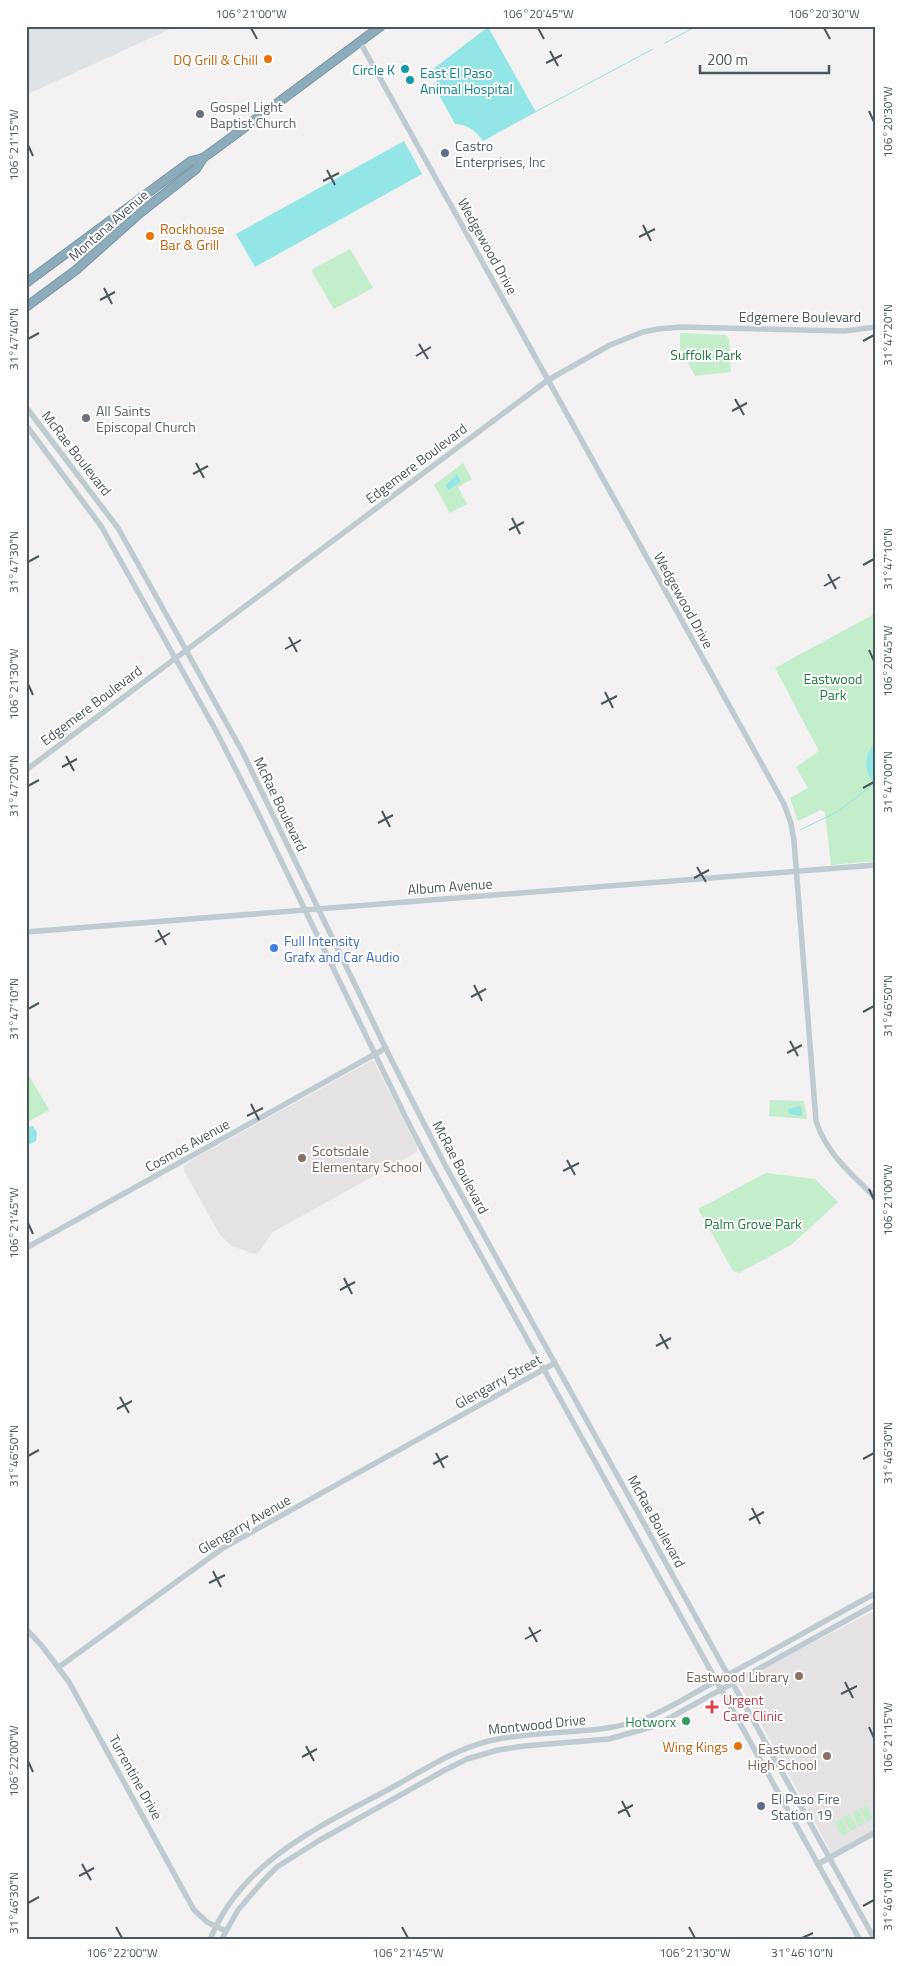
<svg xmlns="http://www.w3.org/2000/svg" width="902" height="1966" viewBox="0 0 902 1966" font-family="'Titillium Web',sans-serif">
<rect width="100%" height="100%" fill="#f3f1f1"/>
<!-- education -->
<g fill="#e4e2e2">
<path d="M371,1061l3,1 43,85v5l-144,80 -15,21 -4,1 -22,-8 -12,-11 -36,-64v-4l6,-6z"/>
<path d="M876,1610v222l-43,24 -95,-175z"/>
</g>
<!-- airport -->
<path fill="#e0e3e5" d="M26,26h151l-151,69z"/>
<!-- green -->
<g fill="#c3edcb">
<path d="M350,249l23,39 -39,21 -22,-37 1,-3z"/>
<path d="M680,333l46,2 3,4 2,33 -36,4 -15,-28z"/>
<path d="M463,463l9,16 -14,8 9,17 -17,9 -16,-28z"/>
<path d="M876,613v248l-45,4 -6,-52 -4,-3 -23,11 -8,-23 18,-10 -12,-21 23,-16 -44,-83z"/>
<path d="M26,1070l23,40 -23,13z"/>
<path d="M770,1100l34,1 3,18 -38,-3z"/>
<path d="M766,1173l49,6 23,23 -47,43 -52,28 -6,-2 -35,-62z"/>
<path d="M866,1805l7,13 -6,4 -7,-13z"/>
<path d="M858,1810l7,13 -6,3 -7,-13z"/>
<path d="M849,1814l8,13 -6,4 -8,-13z"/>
<path d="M841,1819l8,13 -7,4 -7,-14z"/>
</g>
<!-- water -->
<g fill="#93e5e6">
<path d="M488,27l48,85 -53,29c-8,-11 -15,-16 -28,-17l-22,-40 6,-5 -6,-10z"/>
<path d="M404,141l18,33 -167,93 -19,-33z"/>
<path d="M457,474l4,8 -13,8 -2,-5z"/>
<path d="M876,742v43c-13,-12 -13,-31 0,-43z"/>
<path d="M801,1106l1,10 -13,-2 -1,-5z"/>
<path d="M33,1126l4,7 -1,8 -10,5v-19z"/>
</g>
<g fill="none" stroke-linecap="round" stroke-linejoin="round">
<!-- stream -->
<g stroke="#93e5e6" stroke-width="1">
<path d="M665,43l32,-17"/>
<path d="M535,112l118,-63"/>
<path d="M800,830l37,-18 38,-29"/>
</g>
<defs>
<g id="highway">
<path d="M26,283l165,-122 12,-3 14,-10 164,-122"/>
<path d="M26,307l50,-37 64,-57 56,-44 7,-11"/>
</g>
</defs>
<!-- highway casing -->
<use href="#highway" stroke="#7797a7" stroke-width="10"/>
<!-- secondary -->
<g stroke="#becbd1" stroke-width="5.5">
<path d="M360,42l424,762 7,19 3,18 22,280c10,32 36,54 60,77"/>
<path d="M26,407l92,121 68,122 56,101 146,302 57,112 430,775"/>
<path d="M26,425l75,101 114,203 42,82 148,305 19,37 436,787"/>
<path d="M26,770l522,-390 62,-35 33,-13 15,-3 23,-2 164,4 31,-4"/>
<path d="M26,932l850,-67"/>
<path d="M26,1248l360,-200"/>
<path d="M26,1629l16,17 27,36 125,228 13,12 19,9"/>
<path d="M59,1667l164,-119 332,-185"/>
<path d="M818,1864l58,-32"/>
<path d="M210,1940c31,-80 113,-115 183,-153 34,-19 67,-41 105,-48 49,-10 99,-3 146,-20 25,-10 48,-25 72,-38 54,-28 106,-59 160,-88"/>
<path d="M221,1940l17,-30 25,-29 14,-14 43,-27 125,-70 22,-11 31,-9 26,-4 85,-7 46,-13 221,-122"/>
</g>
<!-- highway -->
<use href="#highway" stroke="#8cacbb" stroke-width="8"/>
</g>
<!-- ticks -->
<path fill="none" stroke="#4a575d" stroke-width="2" d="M251,28l6,11M538,28l6,11M824,28l6,11M550,51l8,15M546,63l16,-8M869,111l5,11M28,145l5,11M327,170l8,15M323,181l16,-8M643,225l8,16M639,237l16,-8M104,288l8,16M100,300l15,-8M28,339l11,-6M863,341l11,-6M419,344l9,15M416,356l15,-9M735,399l9,16M732,411l15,-8M196,463l8,15M193,474l15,-8M512,518l8,16M509,530l15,-8M28,562l11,-6M863,565l11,-6M828,574l8,15M824,586l16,-9M289,637l8,15M285,649l16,-9M869,650l5,11M28,684l5,11M605,692l8,16M601,704l16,-8M66,756l8,15M62,767l15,-8M28,786l11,-6M863,788l11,-6M382,811l8,16M378,823l15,-8M697,867l9,15M694,878l15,-8M158,930l8,15M155,942l15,-9M474,985l8,16M471,997l15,-8M28,1009l11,-6M863,1012l11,-6M790,1041l8,15M787,1053l15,-8M251,1104l8,16M247,1116l16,-8M567,1160l8,15M563,1171l16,-8M869,1189l5,11M28,1223l5,11M344,1278l8,16M340,1290l15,-8M660,1334l8,15M656,1346l15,-8M120,1397l9,16M117,1409l15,-8M436,1453l8,15M28,1456l11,-6M863,1459l11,-6M433,1464l15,-8M752,1508l8,16M749,1520l15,-8M213,1571l8,16M209,1583l16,-8M529,1627l8,15M525,1639l16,-9M845,1682l8,16M841,1694l16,-8M869,1727l5,11M306,1746l8,15M302,1757l15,-8M28,1761l5,11M622,1801l8,16M618,1813l15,-8M82,1864l9,16M79,1876l15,-8M28,1903l11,-6M863,1906l11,-6M116,1927l6,11M402,1927l6,11M689,1927l6,11M802,1938l11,-5"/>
<!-- markers -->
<g fill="#e8710a" stroke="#fff" stroke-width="2">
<circle cx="268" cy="59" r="5"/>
<circle cx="150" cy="236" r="5"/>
<circle cx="738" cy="1746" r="5"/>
</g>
<g fill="#0f9aa8" stroke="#fff" stroke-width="2">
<circle cx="405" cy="69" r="5"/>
<circle cx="410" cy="80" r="5"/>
</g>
<g fill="#6b7280" stroke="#fff" stroke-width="2">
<circle cx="200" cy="114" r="5"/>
<circle cx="86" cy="418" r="5"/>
</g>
<g fill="#5c6f8a" stroke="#fff" stroke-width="2">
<circle cx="445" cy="153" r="5"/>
<circle cx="761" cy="1806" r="5"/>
</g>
<circle fill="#3f7fe0" stroke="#fff" stroke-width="2" cx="274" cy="948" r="5"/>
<g fill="#8d6e63" stroke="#fff" stroke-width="2">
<circle cx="302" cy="1158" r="5"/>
<circle cx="799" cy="1676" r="5"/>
<circle cx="827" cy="1756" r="5"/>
</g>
<path fill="#e0444e" stroke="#fff" stroke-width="2" d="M709.5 1699.5h5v5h5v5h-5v5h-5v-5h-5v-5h5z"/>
<circle fill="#2e9e5b" stroke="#fff" stroke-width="2" cx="686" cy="1721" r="5"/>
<g text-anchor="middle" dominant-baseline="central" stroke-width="4" stroke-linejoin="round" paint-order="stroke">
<!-- food labels -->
<g font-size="14" fill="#c56008" stroke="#fff" text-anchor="end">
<text x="258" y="59">DQ Grill &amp; Chill</text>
<text x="160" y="228" text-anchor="start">Rockhouse<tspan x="160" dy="16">Bar &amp; Grill</tspan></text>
<text x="728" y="1746">Wing Kings</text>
</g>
<!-- culture labels -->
<g font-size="14" fill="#0d838f" stroke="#fff" text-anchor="end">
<text x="395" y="69">Circle K</text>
<text x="420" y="72" text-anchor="start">East El Paso<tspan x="420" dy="16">Animal Hospital</tspan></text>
</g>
<!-- worship labels -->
<g font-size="14" fill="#5b616d" stroke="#fff" text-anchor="start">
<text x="210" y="106">Gospel Light<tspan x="210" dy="16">Baptist Church</tspan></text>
<text x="96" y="410">All Saints<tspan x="96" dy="16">Episcopal Church</tspan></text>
</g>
<!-- service labels -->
<g font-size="14" fill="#4e5e75" stroke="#fff" text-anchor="start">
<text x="455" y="145">Castro<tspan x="455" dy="16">Enterprises, Inc</tspan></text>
<text x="771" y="1798">El Paso Fire<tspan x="771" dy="16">Station 19</tspan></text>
</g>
<!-- street labels -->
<g font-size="14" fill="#4a575d" stroke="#fff">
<text transform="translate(108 225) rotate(-41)">Montana Avenue</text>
<text transform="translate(488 246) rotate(61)">Wedgewood Drive</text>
<text x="800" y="316">Edgemere Boulevard</text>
<text transform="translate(77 453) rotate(52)">McRae Boulevard</text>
<text transform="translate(416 463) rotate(-37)">Edgemere Boulevard</text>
<text transform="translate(684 600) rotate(61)">Wedgewood Drive</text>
<text transform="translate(91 705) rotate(-37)">Edgemere Boulevard</text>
<text transform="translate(281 804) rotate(64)">McRae Boulevard</text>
<text transform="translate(450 886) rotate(-4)">Album Avenue</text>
<text transform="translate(187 1145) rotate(-29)">Cosmos Avenue</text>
<text transform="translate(461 1167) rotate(62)">McRae Boulevard</text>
<text transform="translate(498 1381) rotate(-29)">Glengarry Street</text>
<text transform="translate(657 1521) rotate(61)">McRae Boulevard</text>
<text transform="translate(244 1524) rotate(-30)">Glengarry Avenue</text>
<text transform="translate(537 1724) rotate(-6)">Montwood Drive</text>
<text transform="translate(136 1777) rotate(61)">Turrentine Drive</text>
</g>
<!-- park labels -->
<g font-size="14" fill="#1e7a3b" stroke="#fff">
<text x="706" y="354">Suffolk Park</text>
<text x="833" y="678">Eastwood<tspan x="833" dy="16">Park</tspan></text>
<text x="753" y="1223">Palm Grove Park</text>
</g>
<!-- shop labels -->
<g font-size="14" fill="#366cbe" stroke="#fff" text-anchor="start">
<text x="284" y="940">Full Intensity<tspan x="284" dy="16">Grafx and Car Audio</tspan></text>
</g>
<!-- education labels -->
<g font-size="14" fill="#785e54" stroke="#fff" text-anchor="end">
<text x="312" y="1150" text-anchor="start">Scotsdale<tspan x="312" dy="16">Elementary School</tspan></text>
<text x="789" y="1676">Eastwood Library</text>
<text x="817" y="1748">Eastwood<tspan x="817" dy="16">High School</tspan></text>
</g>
<!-- health labels -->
<g font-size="14" fill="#be3a42" stroke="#fff" text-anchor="start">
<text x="723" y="1699">Urgent<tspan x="723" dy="16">Care Clinic</tspan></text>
</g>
<!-- leisure labels -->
<g font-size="14" fill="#27864d" stroke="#fff" text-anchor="end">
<text x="676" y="1721">Hotworx</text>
</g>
</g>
<!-- border -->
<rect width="902" height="1966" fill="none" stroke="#ffffff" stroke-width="55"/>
<!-- scale -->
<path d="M700 65v8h129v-8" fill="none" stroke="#4a575d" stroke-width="2.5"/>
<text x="707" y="65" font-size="15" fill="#4a575d" stroke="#ffffff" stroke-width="4" paint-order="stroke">200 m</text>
<rect x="28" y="28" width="846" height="1910" fill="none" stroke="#4a575d" stroke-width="2"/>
<g font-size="12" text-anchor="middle" fill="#4a575d">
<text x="251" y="18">106°21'00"W</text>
<text x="538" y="18">106°20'45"W</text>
<text x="824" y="18">106°20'30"W</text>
<text transform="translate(888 122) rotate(-90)" y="4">106°20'30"W</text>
<text transform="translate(14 145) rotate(-90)" y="4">106°21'15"W</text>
<text transform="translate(888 335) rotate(-90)" y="4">31°47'20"N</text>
<text transform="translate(14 339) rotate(-90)" y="4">31°47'40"N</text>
<text transform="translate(888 559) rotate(-90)" y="4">31°47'10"N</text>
<text transform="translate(14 562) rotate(-90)" y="4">31°47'30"N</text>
<text transform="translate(888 661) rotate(-90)" y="4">106°20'45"W</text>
<text transform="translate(14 684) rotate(-90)" y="4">106°21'30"W</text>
<text transform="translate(888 782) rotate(-90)" y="4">31°47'00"N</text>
<text transform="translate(14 786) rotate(-90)" y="4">31°47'20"N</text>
<text transform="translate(888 1006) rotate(-90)" y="4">31°46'50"N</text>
<text transform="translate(14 1009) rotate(-90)" y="4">31°47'10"N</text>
<text transform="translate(888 1200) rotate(-90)" y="4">106°21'00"W</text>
<text transform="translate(14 1223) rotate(-90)" y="4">106°21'45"W</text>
<text transform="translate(888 1453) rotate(-90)" y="4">31°46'30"N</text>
<text transform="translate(14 1456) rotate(-90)" y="4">31°46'50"N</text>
<text transform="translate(888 1738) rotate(-90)" y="4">106°21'15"W</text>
<text transform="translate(14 1761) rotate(-90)" y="4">106°22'00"W</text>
<text transform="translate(888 1900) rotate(-90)" y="4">31°46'10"N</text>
<text transform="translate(14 1903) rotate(-90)" y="4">31°46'30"N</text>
<text x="122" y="1957">106°22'00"W</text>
<text x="408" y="1957">106°21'45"W</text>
<text x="695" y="1957">106°21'30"W</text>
<text x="802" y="1957">31°46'10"N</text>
</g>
</svg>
